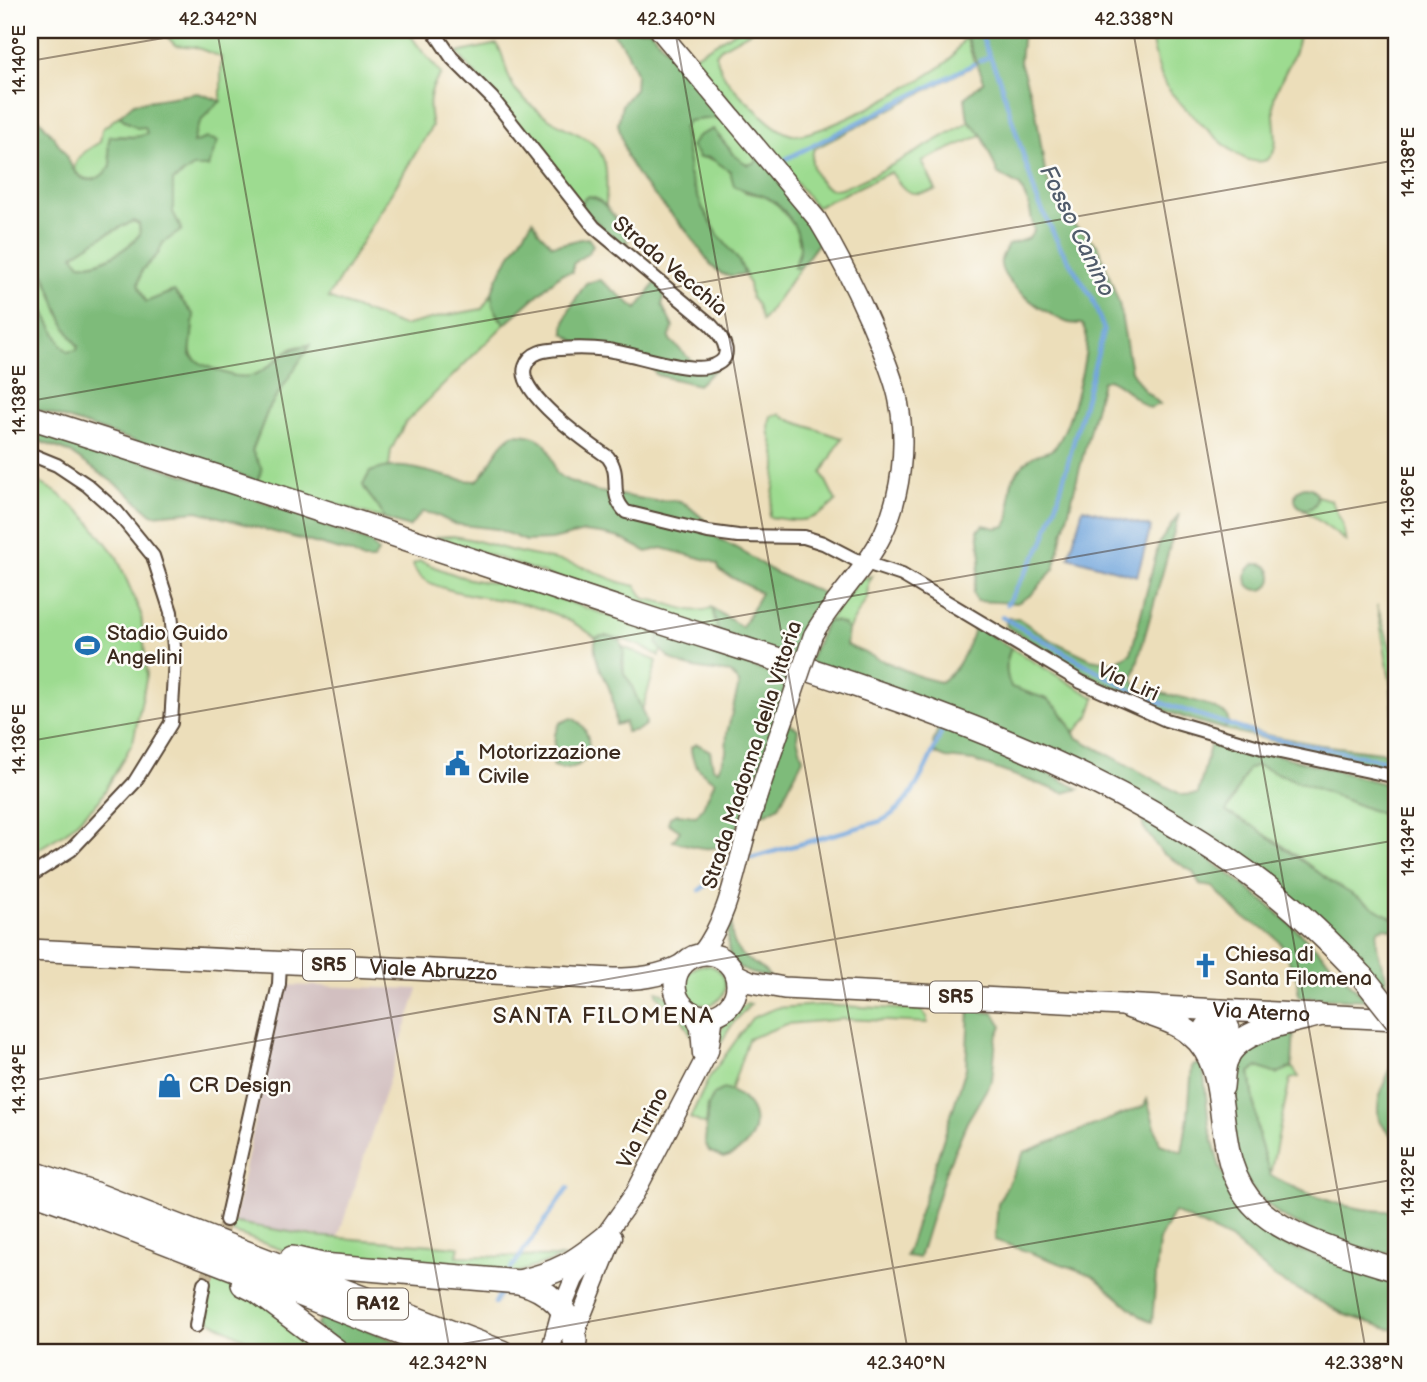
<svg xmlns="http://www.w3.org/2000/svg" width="1427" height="1382" viewBox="0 0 1427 1382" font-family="'Balsamiq Sans',sans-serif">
<rect width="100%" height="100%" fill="#fdfcf7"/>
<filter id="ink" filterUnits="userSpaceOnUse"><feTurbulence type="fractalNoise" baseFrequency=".0143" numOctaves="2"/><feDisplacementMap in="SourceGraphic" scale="14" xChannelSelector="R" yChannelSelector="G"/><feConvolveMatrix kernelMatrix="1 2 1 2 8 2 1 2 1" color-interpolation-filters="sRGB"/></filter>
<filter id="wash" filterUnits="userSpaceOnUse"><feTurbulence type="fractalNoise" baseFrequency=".00686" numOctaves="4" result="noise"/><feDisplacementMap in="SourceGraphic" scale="28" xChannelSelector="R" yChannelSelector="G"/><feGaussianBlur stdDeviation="1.57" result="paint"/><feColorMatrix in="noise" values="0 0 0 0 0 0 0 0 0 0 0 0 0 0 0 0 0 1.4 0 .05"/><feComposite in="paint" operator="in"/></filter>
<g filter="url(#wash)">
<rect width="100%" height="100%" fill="#ecdeba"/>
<!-- industrial -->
<path fill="#d2bfc0" d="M283,985l135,4 -80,249 -104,-15z"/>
<!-- green -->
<g fill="#9ddb90" stroke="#6c8257" stroke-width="2">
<path d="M161,30h247c8,17 22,29 33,44 -14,17 -13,32 -9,52l-104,172 75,28 40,-10 39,-7 10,-16 4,21 9,10 -100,99 -14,27 -2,17 -19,5 -7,13c7,16 17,17 21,34l-127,-38 5,-12 -10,-18 16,-41 41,-65c-5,1 -11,1 -16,3 -19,8 -25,29 -50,29 -13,0 -25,-6 -37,-11 -20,-7 -17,-21 -13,-39l-24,-35 -11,7 -12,3 -8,-17 4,-15 16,-16 15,-42v-31l20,-14c-1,-34 1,-45 28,-66v-44l-26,-10 -20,-2z"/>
<path d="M738,30h15l-32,18 -5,6c5,24 18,35 35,51 11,11 24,24 38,29 24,9 137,-55 158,-72 8,-7 12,-18 19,-25l9,28 -161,84c-4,10 -2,17 2,26 3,7 8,12 16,14 20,3 114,-55 137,-67l13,13 -60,26 14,29c-26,7 -31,4 -45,-18l-75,35 -124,-150z"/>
<path d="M1149,30h150c0,24 -16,42 -24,65 -6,17 8,50 -5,62 -7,8 -22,4 -30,-1 -17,-10 -63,-54 -74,-70 -8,-12 -13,-41 -17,-56z"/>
<path d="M497,44c9,14 8,32 18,45 10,12 25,24 38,32 20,13 45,16 52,43 3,15 1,29 1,44l-11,-11 -15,9 -45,-61 -78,-92z"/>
<path d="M119,116l9,7 17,4 2,6 -6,4 -22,-1 -11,9 3,21c-10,14 -24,20 -37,4 2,-14 14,-21 26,-28l2,-13z"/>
<path d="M724,117l35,39 -3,6 -8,4 -12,-9 -23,-28 -15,7 -6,10 7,12c22,-2 35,18 46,34l20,4 14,10 17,22 5,20 -7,19 6,1 -38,53 -5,-16 -6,-7 -2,-14 -10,-23 -22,-28 -14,-24 -15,-37 1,-8 -6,-35 5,-9z"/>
<path d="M133,221l6,3 1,10c-12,16 -39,32 -60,30l-7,-9 30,-19z"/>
<path d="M30,255c24,23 25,65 48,91l-1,4 -9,2 -6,-6 -32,-61z"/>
<path d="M780,414l12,7 50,17 -20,35 14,28c-23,23 -36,21 -67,16 3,-19 8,-38 7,-57 -1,-17 -11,-27 -5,-44z"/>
<path d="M30,477l26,15 29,24 32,41 24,57 6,61 -14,67 -34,59 -33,31 -36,22z"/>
<path d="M1317,496l14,4 11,23 4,18 -47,-35 5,2 12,-6z"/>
<path d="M453,536c21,3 33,8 53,13 24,7 49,9 74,17 21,7 32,16 56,20l9,13c23,1 44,18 67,9l6,24 -283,-95z"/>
<path d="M420,561c30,12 57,25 90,21l153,52 -5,10 3,6 -2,6c-14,-9 -47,-24 -63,-18 -20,-16 -43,-26 -68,-33 -24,-6 -96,-12 -110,-31 -3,-3 -4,-6 -5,-10z"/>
<path d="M872,576l-4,8 -1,14 -19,32 -5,-6 -16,-2 33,-43z"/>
<path d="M1377,605l20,63v86l-6,-69z"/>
<path d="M623,647l34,14 -15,49 -12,-28 -6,-8z"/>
<path d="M1011,648l84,50 -6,18 -15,17c-16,-35 -32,-32 -64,-46 -5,-14 -5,-25 1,-39z"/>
<path d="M1229,724l38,11 54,10 1,8 -98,-24z"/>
<path d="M1256,765l141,55v101l-64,-38 -51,-38 -56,-33 22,-44z"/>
<circle cx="705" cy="985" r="20"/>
<path d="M657,991c14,4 22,20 34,29l4,16h-3l-13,-22 -22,-19z"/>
<path d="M747,1003l4,1 -18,19 -15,24c-1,-20 13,-33 29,-44z"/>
<path d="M820,1005l101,5 6,7v6l-83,-4 -57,5 -39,15 -17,52 -7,-2 -16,17 -2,19 -16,-7 19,-40 43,-60 24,-10z"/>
<path d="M1258,1067l18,7 16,-7 7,10 -9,2 -20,96 -11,-36 -9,-67z"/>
<path d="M231,1222l83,14 145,11 -2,9 107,1 -48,16 -225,-20 -59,-21 -4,-2z"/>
<path d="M212,1276c45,15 82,48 119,76h-61l-65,-34z"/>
</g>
<!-- forest -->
<g fill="#7ebb7a" stroke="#5c724c" stroke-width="2" fill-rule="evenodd">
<path d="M611,30h39l74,87 -36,4 -5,8 6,35 -1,8 15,37 14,24 22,28 6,13 -14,2 -9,-2 -10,-8 -27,-37 -43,-47 -15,-24 -9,-34 4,-19 13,-16 1,-16 -9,-22z"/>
<path d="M964,30h59l-3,32 16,50 9,60 8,23 12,22 33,29 21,57 12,68 13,19 16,14 -10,4c-16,-7 -25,-23 -42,-29l-6,3 -48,187 -23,26 -14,8 -41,-2 -3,-8 8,-36 -3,-27 6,-5 12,3 10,-2c10,-17 -2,-31 9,-51 5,-8 12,-15 19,-19 7,-4 15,-3 20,-8 15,-15 35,-93 32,-114 0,-2 -3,-8 -4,-10 -5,0 -11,0 -16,-2 -18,-7 -69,-40 -65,-62 1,-5 5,-11 7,-15l21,-7 5,-7 -5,-26 -9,-19 -22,-12 -16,-39 -14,-15 -3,-22 19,-17z"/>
<path d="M198,93l23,8c-15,12 -25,22 -28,42l14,-5 11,3 -10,26h-15l-20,14v31l9,18 -19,13 -5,11 -16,16 -4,15 8,17 28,-11 20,24 -4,40c9,9 17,11 29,16 50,21 50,-23 91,-26l-42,65 -16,41 10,18 -5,12 -227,-74v-122l32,61 6,6 9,-2 1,-4c-23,-26 -24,-68 -48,-91v-146c12,13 25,29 35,44 4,6 6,14 10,19 13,15 27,6 36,-6l-3,-21 2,-9c13,0 25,4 37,-3l-2,-6 -8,1 -18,-12 15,-13zM133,221l6,3 1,10c-13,16 -39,32 -60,30l-7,-9 30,-19z"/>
<path d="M713,129l23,28 12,8 8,-3 3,-6 54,69 7,16 -20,27h-6c2,-7 6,-15 6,-22 -1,-19 -17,-41 -34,-49 -10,-5 -21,-5 -32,-11l-4,-15 -21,-14 -9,1 -9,-12 7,-10z"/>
<path d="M589,196c17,3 34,32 39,47l-2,4 -8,-4 -38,-37 4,-7z"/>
<path d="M533,220l6,12 13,13c13,0 23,-6 36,-7l5,7 -4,7 -16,12v8l-12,2 -56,50c-7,-8 -14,-19 -13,-30 2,-17 31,-58 41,-74z"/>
<path d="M600,280l37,29 19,-27 9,11 -3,12 11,22 -4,12 33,32 15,-3 -19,17 -41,-10 -12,-15 -55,-8 -26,-19c-1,-19 12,-34 22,-50z"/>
<path d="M30,424l206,68 135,51 7,9 -5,8h-10l-12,-7 -154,-42 -44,4 -30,-26 -54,-37 -39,-14z"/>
<path d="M514,434c31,0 36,12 42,39l11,7 28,11 61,10 17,-1 13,4 22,19 8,14 24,13 34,22 51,22 -30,64 -77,-26 -6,-24 30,19 19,-34 -41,-22 -2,-6 -7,-4 -49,-13 -15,4 -27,-14 -19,-4 -17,-2 -32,8 -26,1 -29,-12 -43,-5 -20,-10 -12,-2 -13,15 -25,-8c-5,-17 -14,-18 -21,-34l7,-13c41,-16 67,9 107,9 15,-14 18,-36 37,-47z"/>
<circle cx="1306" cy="498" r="11"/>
<path d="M1179,514l-46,164 4,10c30,7 63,10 90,27l2,9 -5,5c-82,-20 -145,-58 -217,-102l-2,-9h13l31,21 42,20 23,4 17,-10 28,-110z"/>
<circle cx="1259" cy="577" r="13"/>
<path d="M834,621l9,3 5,6 -2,15 75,32 19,5c20,-11 28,-35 35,-56l36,22c-6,14 -6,25 0,39l36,12 12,10 17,28 106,58 16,-1 12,-48 7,-7 180,48v33l-141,-55 -8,4 -22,43 27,14 80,57 64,38v9l-13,-2 -6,2c-4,17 3,32 9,48l-2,5 -5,1 -180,-152 -391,-170 17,-40z"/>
<path d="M663,634l125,46c-9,29 -42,147 -62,163 -14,11 -37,2 -53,-2l7,-10 -12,-8 2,-6 7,-3 19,2 7,-9 12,-26c-14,-7 -24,-18 -24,-34l6,-3 13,7 3,16 5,3 8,-17 1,-20 12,-49 -8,-11c-28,-4 -57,-2 -74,-29l2,-9z"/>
<path d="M602,636h8l10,4 4,11 -2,12 2,11 6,8 15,36 1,6 -8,6 -12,2 -1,-10 -9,3c-1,-9 -2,-19 -4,-28 -5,-21 -22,-38 -16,-59z"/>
<path d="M571,718c27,9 24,62 -18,48l2,-32 5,-11z"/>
<path d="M788,723l10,6 -1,9 6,21 -24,47 -14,8 -6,-4z"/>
<path d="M939,726l87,36 53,27 -15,4 -90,-32 -28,-3 -10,-4 -3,-11z"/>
<path d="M1321,745l76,9v16l-75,-17z"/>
<path d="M1141,817c88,49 158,109 225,183l-67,-3 -2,-18 -17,-37 -8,-8 -31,-18 -28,-29 -13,-2 -7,-13 -31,-19 -6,-8 -12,-17z"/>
<path d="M734,908c-4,20 -5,39 14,52 9,5 16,9 22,17 -7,-1 -15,-2 -22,-5 -27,-11 -22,-42 -14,-64z"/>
<path d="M969,1010l25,3 8,13 -6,13 -4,41 -25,42 -21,48 -27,88 -13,-2 60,-188z"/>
<path d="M1294,1029l-2,38 -16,7 -18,-7 -8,5 9,67 11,36c38,21 83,38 127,36v43l-34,-5 -45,-15 -38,-18 -26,-24 -16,-26 -9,-61 5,-50 9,-8z"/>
<path d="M1397,1056v88c-4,-9 -13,-15 -17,-23 -8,-19 9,-49 17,-65z"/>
<path d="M1203,1064l6,62 11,42 21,40 43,37 113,37v49l-51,-16 -69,-36 -47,-40 -56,-27 -15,28 -7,82 -12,-6 -48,-41 -97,-35 3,-37 26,-51 120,-46 3,-7 13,45 22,8 6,-35 4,-52z"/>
<path d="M724,1089c42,12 40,58 -1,69l-14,-7 -4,-9 3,-36 6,-12z"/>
<path d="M323,1312l100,40h-73l-34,-26z"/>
</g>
<!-- water -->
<path fill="#6fa4dc" stroke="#55677d" stroke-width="2" d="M1083,508l68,19 -14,49 -68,-19z"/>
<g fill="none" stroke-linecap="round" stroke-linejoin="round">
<!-- stream -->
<g stroke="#6fa4dc" stroke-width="4.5">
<path d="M979,30l20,48 38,121 22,46 33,53 12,32 -47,173 -14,40 -36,61"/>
<path d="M980,61l10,-5"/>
<path d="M786,159l188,-95"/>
<path d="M1002,617l139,79 125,41 131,26"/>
<path d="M751,858l130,-37c32,-16 46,-56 60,-88"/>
<path d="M700,890l24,-20"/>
<path d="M511,1269l57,-81"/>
<path d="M495,1303l8,-14"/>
</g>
</g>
</g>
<g filter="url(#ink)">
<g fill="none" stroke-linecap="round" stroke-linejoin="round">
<!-- street-tunnel -->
<path stroke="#c9ba9b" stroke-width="12" stroke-dasharray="12 6" stroke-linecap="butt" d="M204,1283l22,-63"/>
<defs>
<g id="street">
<path d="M433,30l19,28 40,40 102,129 116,97c14,14 28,37 -2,43 -24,5 -74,-13 -100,-17 -16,-2 -32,-2 -48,-1 -14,1 -30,2 -35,18 -9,26 63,76 83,90 15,19 -1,37 18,55l82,20 30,4 66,1 19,6 31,16 48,16 179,107 85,38 100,29 131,28"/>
<path d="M30,454l27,11 30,20 30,27 36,44 18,56 4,47 -4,64 -37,60 -63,67 -41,26"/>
<path d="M226,1220l53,-236 1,-22"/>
<path d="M196,1326l8,-43"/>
</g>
<g id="secondary">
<path d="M659,30l158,189c25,41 46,84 64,129 7,18 15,36 18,56 8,41 2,92 -16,130 -18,37 -50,65 -70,101"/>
<path d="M701,954c30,-39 35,-91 50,-136 12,-40 26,-79 40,-118"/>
<path d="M694,1014l6,14 2,26"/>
<path d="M550,1352l12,-44 12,-29 61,-86 74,-142 5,-36"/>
<path d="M572,1352l7,-30 34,-85"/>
</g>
<g id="primary">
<path id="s1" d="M30,950l583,29c24,0 47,-2 69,-14"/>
<circle cx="706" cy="985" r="31"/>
<path id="s2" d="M736,975l15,7 33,6 613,31"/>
</g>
<g id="highway">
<path d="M30,417c198,62 395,128 593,193 223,73 462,135 650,282 33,26 62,55 90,85"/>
<path d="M1128,1006c19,8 47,14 63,28 48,38 14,124 66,174 32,31 98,49 140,62"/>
<path d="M1205,1047l1,-18 13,-18 9,18 -1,29"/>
<path d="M1222,1087c1,-9 1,-19 4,-27 10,-30 65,-38 92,-45"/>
<path d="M30,1172l65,22 407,158"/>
<path d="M30,1191l45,16 374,145"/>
<path d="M292,1258l30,7 197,17c29,7 52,28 56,59"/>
<path d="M519,1282c39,-9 55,-19 86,-44"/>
<path d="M243,1284l14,7 81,61"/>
</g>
</defs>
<!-- street casing -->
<use href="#street" stroke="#564535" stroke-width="16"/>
<!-- secondary casing -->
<use href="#secondary" stroke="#564535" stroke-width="21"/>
<!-- primary casing -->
<use href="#primary" stroke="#564535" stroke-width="24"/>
<!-- highway casing -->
<use href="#highway" stroke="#564535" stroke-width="26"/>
<!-- street -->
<use href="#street" stroke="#fff" stroke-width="12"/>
<!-- secondary -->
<use href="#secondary" stroke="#fff" stroke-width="18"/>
<!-- primary -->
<use href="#primary" stroke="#fff" stroke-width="21"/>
<!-- highway -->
<use href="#highway" stroke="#fff" stroke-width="23"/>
<defs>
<path id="secondary-bridge" d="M791,700l22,-65"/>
<path id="highway-bridge" d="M1363,977l34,43"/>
</defs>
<!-- secondary-bridge casing -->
<use href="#secondary-bridge" stroke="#564535" stroke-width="21" stroke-linecap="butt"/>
<!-- highway-bridge casing -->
<use href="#highway-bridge" stroke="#564535" stroke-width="26" stroke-linecap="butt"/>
<!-- secondary-bridge -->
<use href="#secondary-bridge" stroke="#fff" stroke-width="18"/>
<!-- highway-bridge -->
<use href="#highway-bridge" stroke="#fff" stroke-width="23"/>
</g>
</g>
<!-- ticks -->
<path fill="none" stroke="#3b2a1e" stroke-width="2" stroke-opacity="0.45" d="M217,30l233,1322M675,30l233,1322M1133,30l233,1322M30,61l180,-31M30,401l1367,-241M30,741l1367,-241M30,1081l1367,-241M417,1352l980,-173"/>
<!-- icons -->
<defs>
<symbol id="stadium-bare" viewBox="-9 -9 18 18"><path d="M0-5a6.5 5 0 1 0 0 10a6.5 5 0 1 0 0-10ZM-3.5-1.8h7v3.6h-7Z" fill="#1f6fb2" stroke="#fdfcf7" stroke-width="2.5" paint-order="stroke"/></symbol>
<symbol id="civic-bare" viewBox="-9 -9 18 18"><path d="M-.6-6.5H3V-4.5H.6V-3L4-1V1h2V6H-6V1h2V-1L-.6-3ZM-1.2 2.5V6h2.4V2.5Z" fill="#1f6fb2" stroke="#fdfcf7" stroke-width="2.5" paint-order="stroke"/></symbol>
<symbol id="church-bare" viewBox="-9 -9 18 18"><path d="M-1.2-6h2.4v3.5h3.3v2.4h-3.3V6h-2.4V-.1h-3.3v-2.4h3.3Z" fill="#1f6fb2" stroke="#fdfcf7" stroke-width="2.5" paint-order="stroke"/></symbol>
<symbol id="shop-bare" viewBox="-9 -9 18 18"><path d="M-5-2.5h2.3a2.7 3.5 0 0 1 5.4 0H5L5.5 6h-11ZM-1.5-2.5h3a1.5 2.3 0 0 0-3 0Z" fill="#1f6fb2" stroke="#fdfcf7" stroke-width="2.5" paint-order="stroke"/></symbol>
</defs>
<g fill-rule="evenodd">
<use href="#stadium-bare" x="70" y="628" width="35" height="35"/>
<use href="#civic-bare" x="440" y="746" width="35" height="35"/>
<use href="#church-bare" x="1188" y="948" width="35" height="35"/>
<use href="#shop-bare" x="152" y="1068" width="35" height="35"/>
</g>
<g text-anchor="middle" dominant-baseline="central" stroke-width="5" stroke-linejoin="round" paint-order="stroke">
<!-- shield labels -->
<g fill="#fdfcf7" stroke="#75695f" stroke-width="2">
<rect x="303" y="949.5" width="52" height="31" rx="5"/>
<rect x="930" y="981.5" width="52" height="31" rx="5"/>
<rect x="348" y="1288.5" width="60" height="31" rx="5"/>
</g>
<g font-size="19" font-weight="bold" fill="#3b2a1e">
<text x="329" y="965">SR5</text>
<text x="956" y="997">SR5</text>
<text x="378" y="1304">RA12</text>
</g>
<!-- street labels -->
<g font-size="21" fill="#3b2a1e" stroke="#fdfcf7">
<text transform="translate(670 266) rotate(40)">Strada Vecchia</text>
<text transform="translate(1128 682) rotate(24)">Via Liri</text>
<text transform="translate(752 755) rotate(-72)">Strada Madonna della Vittoria</text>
<text stroke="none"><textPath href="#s1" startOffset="404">Viale Abruzzo</textPath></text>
<text stroke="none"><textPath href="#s2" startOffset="528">Via Aterno</textPath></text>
<text transform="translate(643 1128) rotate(-63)">Via Tirino</text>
</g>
<!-- poi labels -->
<g font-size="21" fill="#3b2a1e" stroke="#fdfcf7" text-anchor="start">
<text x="107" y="633">Stadio Guido<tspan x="107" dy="24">Angelini</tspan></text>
<text x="478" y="752">Motorizzazione<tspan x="478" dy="24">Civile</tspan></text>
<text x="1225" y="954">Chiesa di<tspan x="1225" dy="24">Santa Filomena</tspan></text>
<text x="189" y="1085">CR Design</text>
</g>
<!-- water labels -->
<g font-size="23" font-style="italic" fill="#505b6a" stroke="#fdfcf7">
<text transform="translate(1077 231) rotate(64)">Fosso Canino</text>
</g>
<!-- neighbourhood labels -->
<g font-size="23" letter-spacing="2" fill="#3b2a1e" stroke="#fdfcf7">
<text x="604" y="1016">SANTA FILOMENA</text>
</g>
</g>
<!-- margin -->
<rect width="1427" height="1382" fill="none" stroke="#fdfcf7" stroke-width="77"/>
<rect x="38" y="38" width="1350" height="1306" fill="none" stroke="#3b2a1e" stroke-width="2.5"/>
<g font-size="18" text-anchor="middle" fill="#3b2a1e">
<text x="218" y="25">42.342°N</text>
<text x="676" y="25">42.340°N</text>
<text x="1134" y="25">42.338°N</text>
<text transform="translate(19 60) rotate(-90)" y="6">14.140°E</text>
<text transform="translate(1408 162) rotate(-90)" y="6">14.138°E</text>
<text transform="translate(19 400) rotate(-90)" y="6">14.138°E</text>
<text transform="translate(1408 501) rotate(-90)" y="6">14.136°E</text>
<text transform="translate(19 739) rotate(-90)" y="6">14.136°E</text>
<text transform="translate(1408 841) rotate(-90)" y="6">14.134°E</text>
<text transform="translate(19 1079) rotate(-90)" y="6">14.134°E</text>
<text transform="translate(1408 1181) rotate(-90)" y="6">14.132°E</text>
<text x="448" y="1369">42.342°N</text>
<text x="906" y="1369">42.340°N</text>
<text x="1364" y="1369">42.338°N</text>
</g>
</svg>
